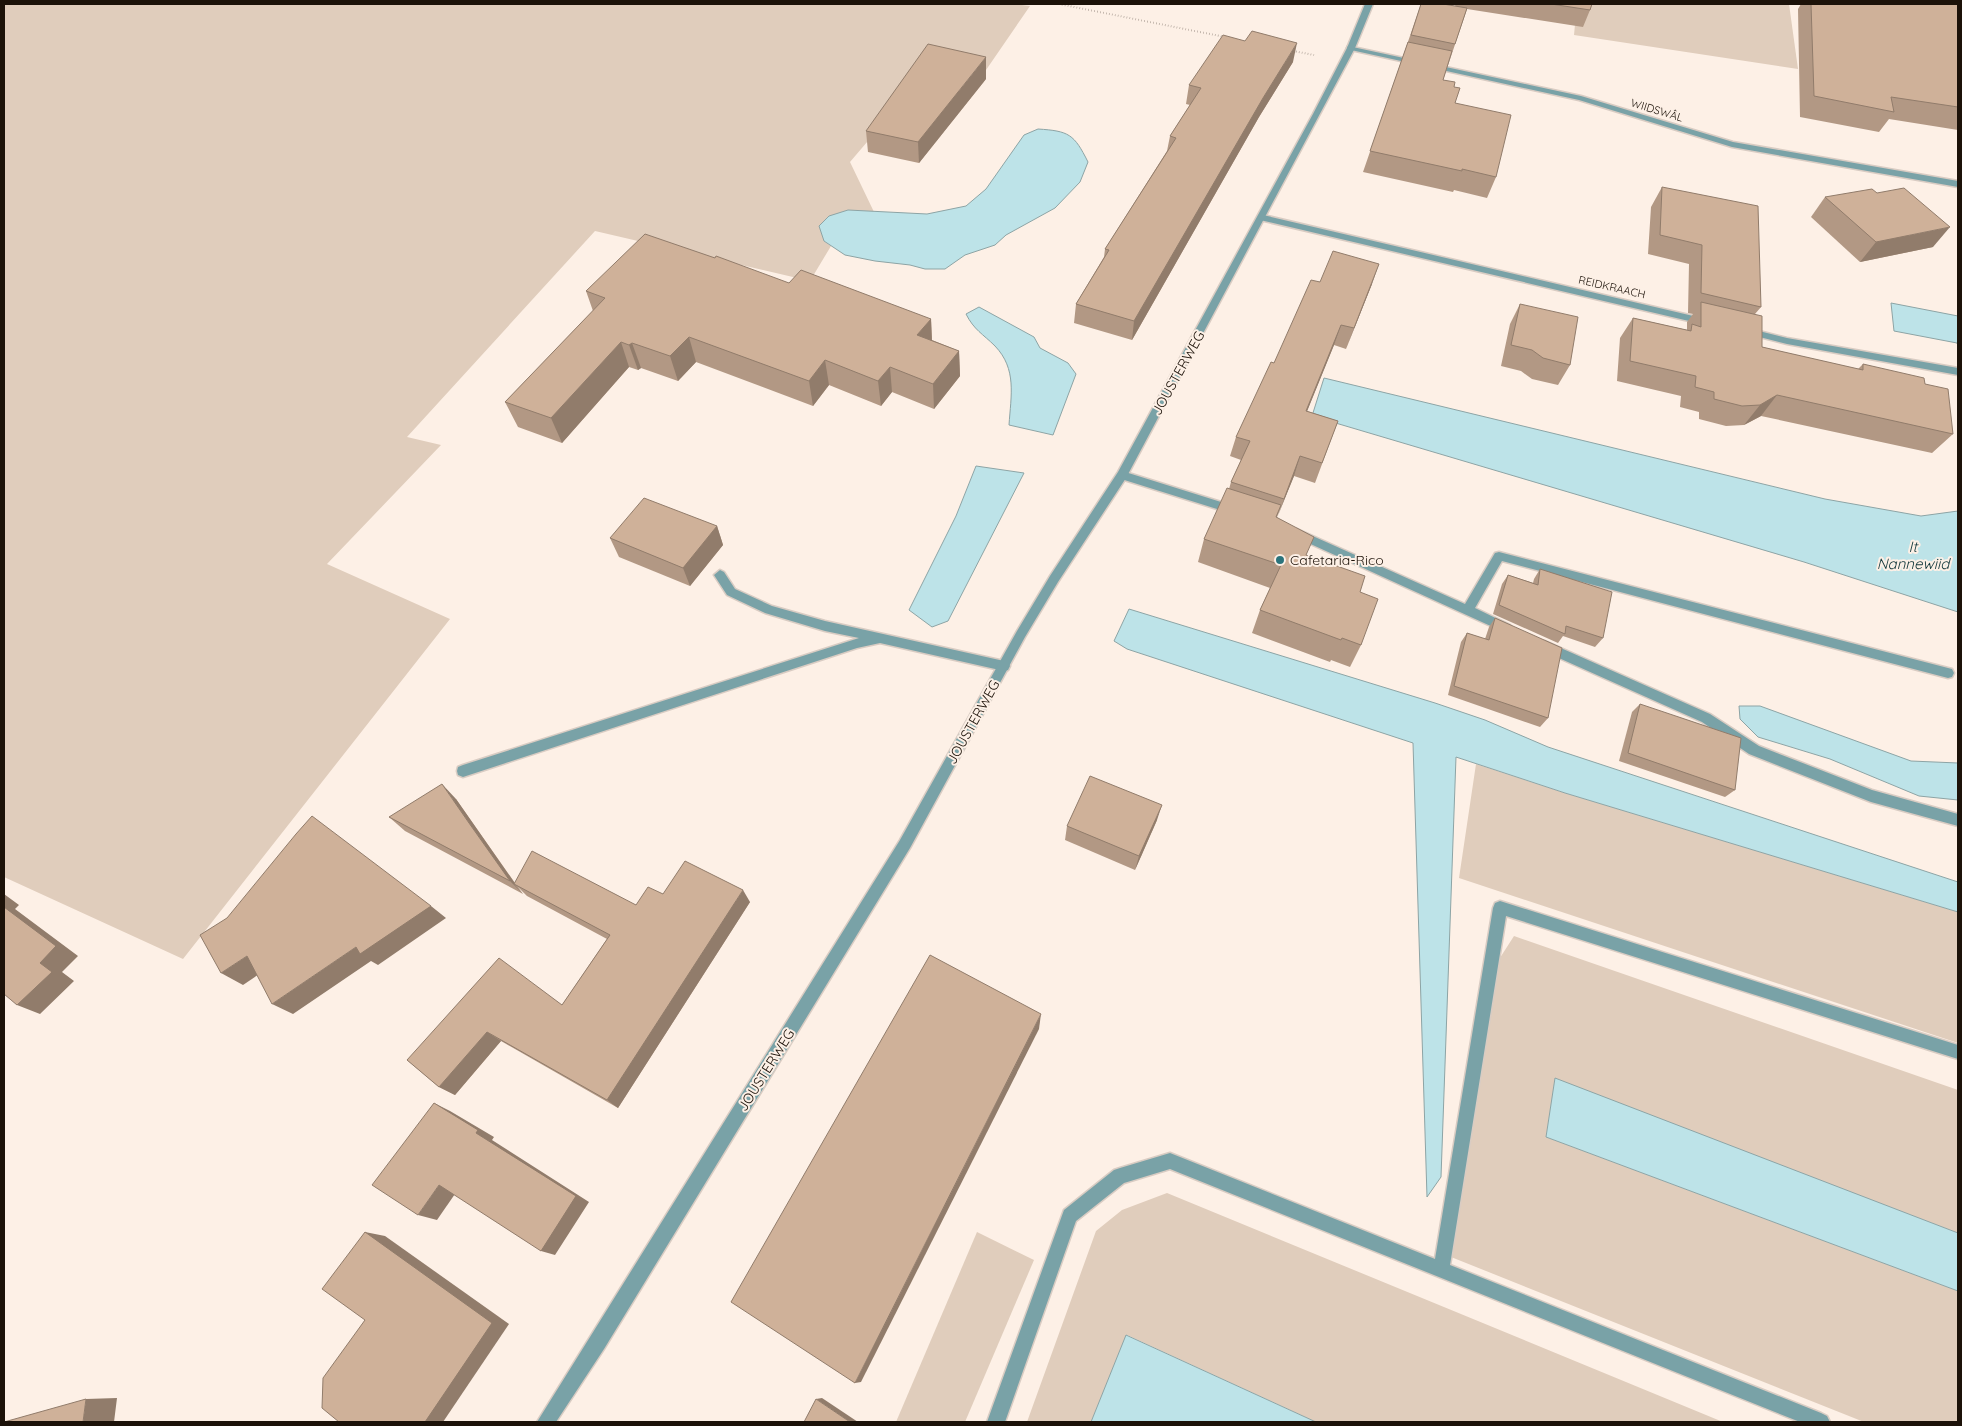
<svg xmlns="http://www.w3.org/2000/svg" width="1962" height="1426" viewBox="0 0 1962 1426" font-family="Quicksand,sans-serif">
<rect width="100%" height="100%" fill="#fdf0e6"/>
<!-- green -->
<g fill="#e0cdbc">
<path d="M4,4h1011l15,2 -44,64 -49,-10 -87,102 24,50 -26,-2 -24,31 7,5 -21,35 -215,-50 -188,206 34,8 -114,119 123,55 -267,340 -179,-82z"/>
<path d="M1577,4h212l9,65 -224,-34z"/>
<path d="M1476,764l89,29 393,119v131l-499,-165z"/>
<path d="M1514,936l444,154v143l-403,-154 -9,58 412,154v131h-94l-418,-167 50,-291z"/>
<path d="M1167,1193l556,229h-407l-189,-87 -36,87h-64l69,-191 26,-21z"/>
<path d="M977,1232l57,28 -69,162h-69z"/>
</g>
<!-- water -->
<g fill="#bde3e8" stroke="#8da4a5">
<path d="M1038,129c31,2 36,5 50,33l-8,20 -25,26 -49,27 -11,10 -30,10 -20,14h-20l-15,-4 -35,-4 -30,-6 -21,-14 -5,-15 10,-10 19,-6 79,4 39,-8 20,-17 38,-54z"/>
<path d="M1891,303l67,13v30l-1,-3 -63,-12z"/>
<path d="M979,307l55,30 6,11 28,15 8,11 -23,61 -44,-10c2,-30 8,-56 -14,-79 -12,-12 -21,-16 -29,-32z"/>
<path d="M1324,378l501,121 96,17 37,-5v101l-154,-50 -492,-146z"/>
<path d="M976,466l48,7 -76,148 -16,6 -23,-17 47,-94z"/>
<path d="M1129,609l306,94 50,17 63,27 410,135v30l-393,-119 -109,-36 -15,420 -14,20 -14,-454 -286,-94 -13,-8z"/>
<path d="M1739,706h21l151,55 47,2v37l-39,-4 -89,-37 -72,-22 -18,-18z"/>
<path d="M1555,1078l403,155v58l-412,-154z"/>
<path d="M1126,1335l190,87h-225z"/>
</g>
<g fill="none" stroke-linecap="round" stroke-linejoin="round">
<defs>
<g id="service">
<path d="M1122,471l115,36 2,3 -6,4 -115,-36 -1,-3z"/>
<path d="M1297,529l168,75 30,-51 4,-1 449,116 4,1 2,4 -2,4 -4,1 -446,-117 -27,47 35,17 2,3 -2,3 -4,2 -213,-97 -2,-3z"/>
<path d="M720,570l4,2 11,17 37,17 53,15 179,40 4,1 2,4 -2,4 -4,1 -124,-28 -23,5 -394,129 -5,-2 -1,-4 1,-4 5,-2 396,-127 -34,-7 -60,-18 -38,-18 -13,-20z"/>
<path d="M1545,641l165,73 49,32 113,44 86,24v12l-87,-24 -122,-48 -47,-32 -161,-72 -2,-4 2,-4z"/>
<path d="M1500,901l458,144v14l-452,-143 -56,349 371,148 6,3 3,6h-30l-630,-253 -46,14 -48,38 -71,201h-18l77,-212 50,-40 6,-2 50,-15 265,106 58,-351 2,-5z"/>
</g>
<g id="minor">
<path d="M1348,46l233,50 152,46 225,39v6l-226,-40 -153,-47 -228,-50 -4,-2z"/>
<path d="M1263,215l443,104 5,3 -5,3 -446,-105 -2,-2z"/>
<path d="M1747,328l40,10 171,30v7l-171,-31 -43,-11v-4z"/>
</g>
<path id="tertiary" d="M1365,4h8l-18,44 -229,430 -68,104 -33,55 -115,211 -306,501 -48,73h-19l363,-582 117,-209 33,-55 68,-104 195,-358 34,-66z"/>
</defs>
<!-- service casing -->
<use href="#service" stroke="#d9ccc3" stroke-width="3"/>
<!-- minor casing -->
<use href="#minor" stroke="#d9ccc3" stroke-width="3"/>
<!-- tertiary casing -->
<use href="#tertiary" stroke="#d9ccc3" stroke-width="3"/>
<!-- path -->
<g stroke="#92867d" stroke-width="2" stroke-dasharray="0.5 2.5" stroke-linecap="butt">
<path d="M1059,4l166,33"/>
<path d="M1293,51l21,4"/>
</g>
<!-- service -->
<use href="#service" fill="#79a2a7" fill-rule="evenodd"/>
<!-- minor -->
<use href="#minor" fill="#79a2a7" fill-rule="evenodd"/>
<!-- tertiary -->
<use href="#tertiary" fill="#79a2a7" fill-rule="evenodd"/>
</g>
<!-- wall -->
<g fill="#b29884">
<path d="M1421,4l34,2 1,-2h136l-2,6 -7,17 -116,-18 -24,71 11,7 1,16 41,74 -9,21 -33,-8 -1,2 -90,-20z"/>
<path d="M1801,4h157v126l-69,-11 -10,13 -79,-15 -2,-108z"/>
<path d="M1293,62l-34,55 -127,223 -58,-17 2,-19 28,-47 1,-8 62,-98 3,-15 20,-31 -4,-1 3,-19z"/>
<path d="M986,79l-67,84 -51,-11 -2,-21z"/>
<path d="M1662,187l99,120 -6,7 7,33 96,22 5,-5 62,20 28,50 -21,19 -171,-37 -17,9 -18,1 -27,-7v-7l-19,-5 1,-11 -64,-15 3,-43 13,-20 54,12v-8l6,-8 -5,-1 1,-49 -41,-10 3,-47z"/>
<path d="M1825,197l108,50 -73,15 -49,-45z"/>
<path d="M1320,282l52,2 -26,65 -12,-4 -27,66 31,10 -23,62 -21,-7 -17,41 29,38 54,37 1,53 -11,22 -19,-7 -1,2 -78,-29 8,-23 10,-22 -72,-26 6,-23 25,-50 2,-7 10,-22 -11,-4 6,-19 38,-74z"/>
<path d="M586,291l345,28 1,21 27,11 1,25 -26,33 -42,-17 -11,14 -52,-21 -16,21 -117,-44 -18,19 -37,-13 -3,2 -9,-3 -67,76 -44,-16 -13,-25 88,-91z"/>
<path d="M1520,304l50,61 -12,20 -26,-6 -11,-8 -20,-5 9,-42z"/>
<path d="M717,526l6,19 -33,41 -71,-29 -9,-19z"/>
<path d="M1540,569l63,69 -8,9 -32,-11 -5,7 -65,-29 9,-30 6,-9 25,8 1,-4z"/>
<path d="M1495,618l53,100 -8,9 -92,-32 13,-53 6,-9 18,6 4,-12z"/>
<path d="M1640,704l95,86 -10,7 -106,-36 13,-49z"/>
<path d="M456,799l59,84 121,22 27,-11 87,8 -132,206 -117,-67 -46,54 -16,-8 -32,-27 155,-55 45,-66 -80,-43 -9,-9 5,7 -118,-63 -16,-14z"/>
<path d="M1157,820l-22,50 -70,-30 2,-14z"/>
</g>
<!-- shaded-wall -->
<g fill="#917c6b">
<path d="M1297,43l-4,19 -34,55 -127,223 2,-19 129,-223z"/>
<path d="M986,57v22l-67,84 -1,-21z"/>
<path d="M1950,227l-17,20 -73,15 16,-20z"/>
<path d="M1379,264l-7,20 -26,65 8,-21z"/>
<path d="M931,319l1,25 -15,-9z"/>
<path d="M1341,325l-7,20 -35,86 7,-20z"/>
<path d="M689,337l7,25 -18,19 -8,-25z"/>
<path d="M621,342l8,25 -67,76 -11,-25z"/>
<path d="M632,343l9,25 -3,2 -9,-25z"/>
<path d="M959,351l1,25 -26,33 -1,-25z"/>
<path d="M825,360l4,25 -16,21 -4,-25z"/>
<path d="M890,367l2,25 -11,14 -3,-25z"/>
<path d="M1777,395l-16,21 -17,9 16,-20z"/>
<path d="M1300,456l-6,20 -17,42 7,-19z"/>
<path d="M717,526l6,19 -33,41 -7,-18z"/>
<path d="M442,784l14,15 60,86 -2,-1 9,10 -13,-13z"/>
<path d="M1162,805l-5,15 -22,50 4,-14z"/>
<path d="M743,890l7,12 -132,206 -11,-8z"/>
<path d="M4,894l15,11 -4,4 63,47 -16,16 12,9 -34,33 -23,-9 23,-42 -36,-56z"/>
<path d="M431,906l15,12 -68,47 -7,-4 -78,53 -21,-10 84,-57z"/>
<path d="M247,956l21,12 -25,17 -22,-12z"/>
<path d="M1041,1014l-2,15 -178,353 -6,1z"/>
<path d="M487,1032l14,9 -46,54 -16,-8z"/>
<path d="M434,1103l16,8 44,26 -2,3 97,62 -34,53 -14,-4 -65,-118z"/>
<path d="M439,1185l18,6 -20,29 -19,-5z"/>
<path d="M365,1232l20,4 124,88 -66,98h-18z"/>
<path d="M117,1398l-3,24h-31l3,-23z"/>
<path d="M822,1398l36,24h-8l-34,-23z"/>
</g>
<!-- building -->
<g fill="#cfb199" stroke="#917c6b">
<path d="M1421,4h22l24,4 -12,36 -44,-9z"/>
<path d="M1551,4h41l-2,6z"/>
<path d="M1811,4h147v103l-67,-10 3,15 -80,-16z"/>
<path d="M1252,31l45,12 -34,55 -129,223 -58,-17 33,-54 -4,-1 71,-111 -6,-2 31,-48 -12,-3 34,-50 22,6z"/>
<path d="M1408,42l44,9 -9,29 12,2 -1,5 6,1 -5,15 56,12 -15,62 -34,-8v2l-92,-20z"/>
<path d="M928,44l58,13 -68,85 -52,-11z"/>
<path d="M1662,187l96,19 3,101 -60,-14 1,-48 -42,-10z"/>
<path d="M1904,188l46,39 -74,15 -51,-45 47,-8 5,4z"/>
<path d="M645,234l70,24 1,-2 73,27 12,-13 130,49 -14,16 42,16 -26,33 -43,-17 -12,14 -53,-21 -16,21 -120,-44 -19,19 -38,-13 -3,2 -8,-3 -70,76 -46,-16 100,-104 -19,-7z"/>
<path d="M1333,251l46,13 -25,64 -13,-3 -35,86 32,10 -16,42 -22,-7 -16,43 -53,-17 19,-41 -14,-4 35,-75 3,1 37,-83 9,2z"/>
<path d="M1701,302l61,14v31l101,23v-6l61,14 1,6 23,5 5,45 -176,-39 -17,10 -18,1 -28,-7v-7l-19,-5 1,-11 -66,-15 3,-43 58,13 1,-7 9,3z"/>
<path d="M1520,304l58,13 -8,48 -27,-7 -11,-8 -21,-5z"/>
<path d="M1227,488l54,17 -5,12 38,20 -8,18 59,21 -5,16 18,7 -17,46 -19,-7 -1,2 -81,-30 21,-45 -77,-26z"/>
<path d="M644,498l73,28 -34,42 -73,-30z"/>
<path d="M1540,569l72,23 -9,46 -37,-12 -1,8 -66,-29 9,-30 30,10z"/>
<path d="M1495,618l67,30 -14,70 -94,-32 13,-53 22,7z"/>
<path d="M1640,704l101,34 -6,52 -107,-37z"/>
<path d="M1090,776l72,29 -23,51 -72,-30z"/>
<path d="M442,784l27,39 41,58 -121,-64z"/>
<path d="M312,816l119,90 -71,48 -4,-7 -84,57 -25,-48 -26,17 -21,-38 27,-17 69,-84z"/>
<path d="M532,851l104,54 12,-18 15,7 22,-33 58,29 -136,210 -120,-68 -48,55 -32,-27 92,-102 63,47 48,-70 -96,-51z"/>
<path d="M4,907l52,39 -16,17 12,9 -35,33 -13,-11z"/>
<path d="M930,955l111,59 -186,369 -124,-81z"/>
<path d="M434,1103l44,27 -2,3 100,63 -35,55 -102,-66 -21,30 -46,-30z"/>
<path d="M365,1232l127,91 -67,99h-86l-17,-14 1,-30 42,-58 -43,-31z"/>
<path d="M86,1399l-3,23h-79z"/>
<path d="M816,1399l34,23h-46z"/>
</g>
<!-- markers -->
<circle fill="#2b747c" stroke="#fdf0e6" stroke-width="2" cx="1280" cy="560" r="5"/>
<g text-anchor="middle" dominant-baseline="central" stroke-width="4" stroke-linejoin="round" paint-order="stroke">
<!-- far-street labels -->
<g font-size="11" fill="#1c1209" stroke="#fdf0e6">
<text transform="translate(1657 110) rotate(17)">WIIDSWÂL</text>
<text transform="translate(1612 287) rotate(13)">REIDKRAACH</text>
</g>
<!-- street labels -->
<g font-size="14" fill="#1c1209" stroke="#fdf0e6">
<text transform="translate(1178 373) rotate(-61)">JOUSTERWEG</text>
<text transform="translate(973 722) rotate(-61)">JOUSTERWEG</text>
<text transform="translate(766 1070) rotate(-58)">JOUSTERWEG</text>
</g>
<!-- poi labels -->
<g font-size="14" fill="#1c1209" stroke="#fdf0e6" text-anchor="start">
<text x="1290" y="560">Cafetaria-Rico</text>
</g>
<!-- water labels -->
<g font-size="15" font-style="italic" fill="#11373b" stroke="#fdf0e6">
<text x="1913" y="546">It<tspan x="1913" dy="17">Nannewiid</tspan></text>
</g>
</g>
<!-- border -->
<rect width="1962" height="1426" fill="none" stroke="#1c1209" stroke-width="10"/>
</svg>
